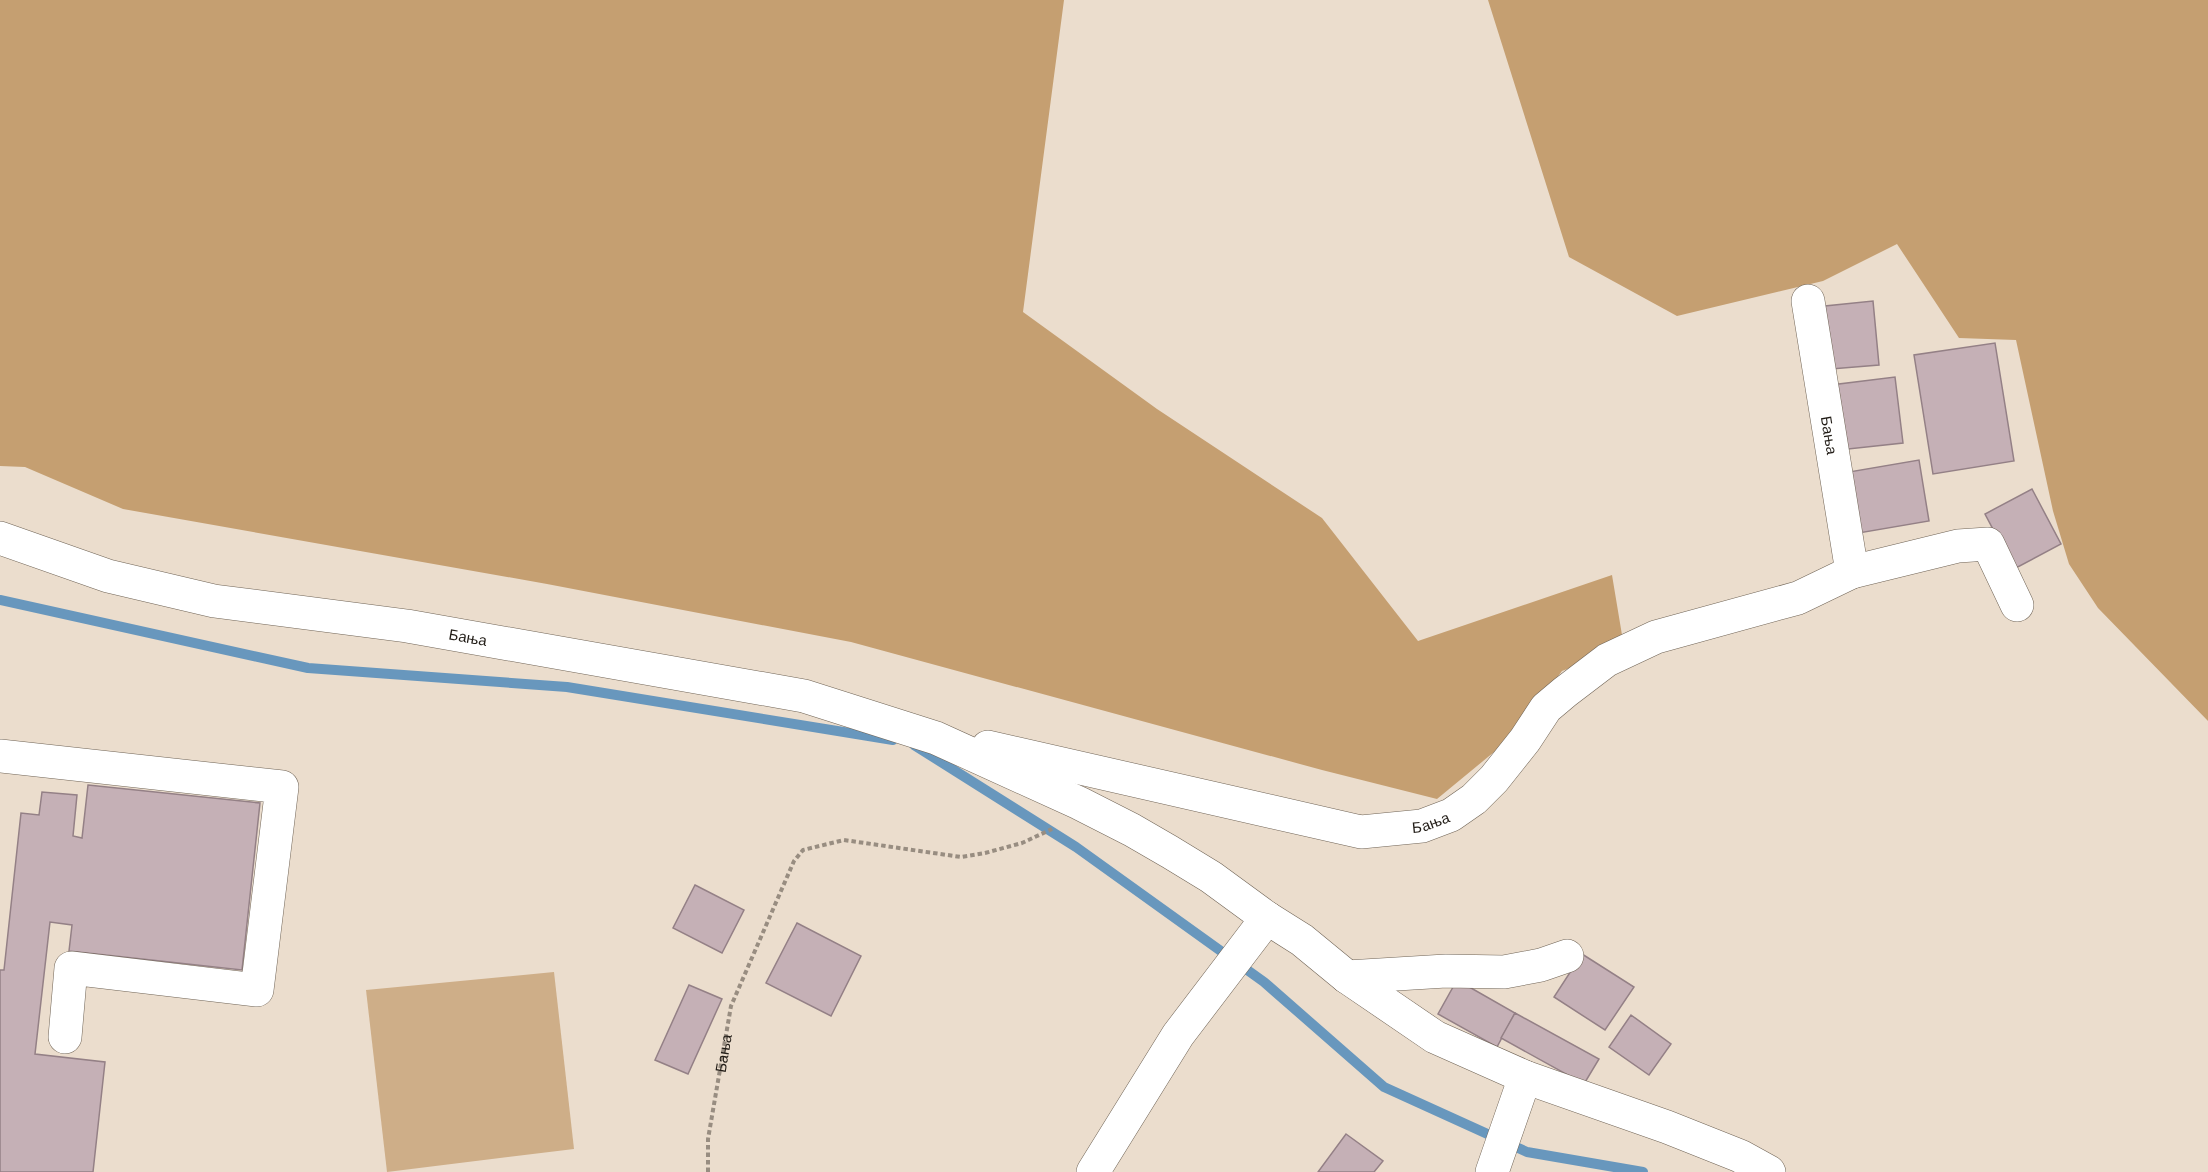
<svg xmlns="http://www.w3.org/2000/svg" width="2208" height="1172" viewBox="0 0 2208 1172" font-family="Arial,sans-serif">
<rect width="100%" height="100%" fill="#ebddcd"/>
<!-- green -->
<path fill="#ceae88" d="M554,972l20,177 -187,23 -21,-182z"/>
<!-- forest -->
<g fill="#c59f71">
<path d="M0,0h1064l-41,312 134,97 165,109 96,123 194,-66 12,72 -62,24 -51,67 -74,61 -115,-29 -471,-128 -304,-58 -424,-75 -98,-42 -25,-1z"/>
<path d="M1488,0h720v721l-110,-113 -29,-44 -16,-53 -37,-171 -57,-2 -62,-94 -74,37 -146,35 -108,-59z"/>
</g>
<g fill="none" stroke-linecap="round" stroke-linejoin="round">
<!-- stream -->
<g stroke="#6897bd" stroke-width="10">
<path d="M0,600l308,68 259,19 326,53"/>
<path d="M914,745l162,102 188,135 120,105 143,65 116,20"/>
</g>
</g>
<!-- building -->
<g fill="#c5b0b6" stroke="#948086" stroke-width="1.5">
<path d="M1873,301l6,64 -48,4 -6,-63z"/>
<path d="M1995,343l19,118 -81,13 -19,-119z"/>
<path d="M1895,377l8,66 -64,7 -8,-65z"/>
<path d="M1919,460l10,61 -76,13 -10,-61z"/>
<path d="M2032,489l29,55 -47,25 -29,-55z"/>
<path d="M88,785l172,18 -18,167 -173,-19 3,-26 -22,-3 -15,132 70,8 -12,110h-93v-202h4l17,-157 18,2 3,-23 35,3 -4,41 9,2z"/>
<path d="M695,885l49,25 -22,43 -49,-25z"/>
<path d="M797,923l64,33 -30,60 -65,-33z"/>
<path d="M1582,954l52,33 -29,43 -51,-33z"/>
<path d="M1457,980l58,33 -18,34 -59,-33z"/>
<path d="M689,985l33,14 -34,75 -33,-14z"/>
<path d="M1515,1013l84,46 -15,25 -83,-46z"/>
<path d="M1631,1015l40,29 -22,31 -40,-28z"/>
<path d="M1346,1134l37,27 -9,11h-56z"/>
</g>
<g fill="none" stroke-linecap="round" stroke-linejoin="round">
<defs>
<g id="minor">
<path id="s2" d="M1808,301l44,271"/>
<path id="s3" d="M0,538l108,38 106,25 193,25 397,70 132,42 143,65 53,27 38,22 41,25 56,41 35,22 45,37 88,60 90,40 142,50 73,29 29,16"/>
<path id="s4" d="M988,747l373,85 61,-6 29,-11 23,-16 20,-20 31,-39 21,-32 19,-16 42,-32 49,-23 142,-39 54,-26 106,-26 30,-2 29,61"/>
<path d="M0,756l282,31 -25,203 -186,-22 -6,69"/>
<path d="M1347,977l99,-6 58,1 37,-7 26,-9"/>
<path d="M1093,1172l85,-137 89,-117"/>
<path d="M1492,1172l33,-95"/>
</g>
</defs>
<!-- minor casing -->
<use href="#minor" stroke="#706456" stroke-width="34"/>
<!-- path -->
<path stroke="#988d81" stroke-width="4" stroke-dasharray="4.5 3" stroke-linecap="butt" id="s1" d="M708,1172v-33l23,-133 63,-145 9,-11 41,-10 117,17 24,-4 37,-10 30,-14"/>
<!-- minor -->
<use href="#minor" stroke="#fff" stroke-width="33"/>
</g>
<g text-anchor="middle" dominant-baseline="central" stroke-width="4.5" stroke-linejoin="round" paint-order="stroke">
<!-- street labels -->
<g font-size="15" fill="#221d17" stroke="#f8eada">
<text stroke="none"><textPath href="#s2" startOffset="136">Бања</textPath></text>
<text stroke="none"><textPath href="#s3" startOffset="480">Бања</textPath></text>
<text stroke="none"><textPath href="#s4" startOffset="453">Бања</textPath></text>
<text stroke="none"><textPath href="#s1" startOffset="120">Бања</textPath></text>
</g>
</g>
</svg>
